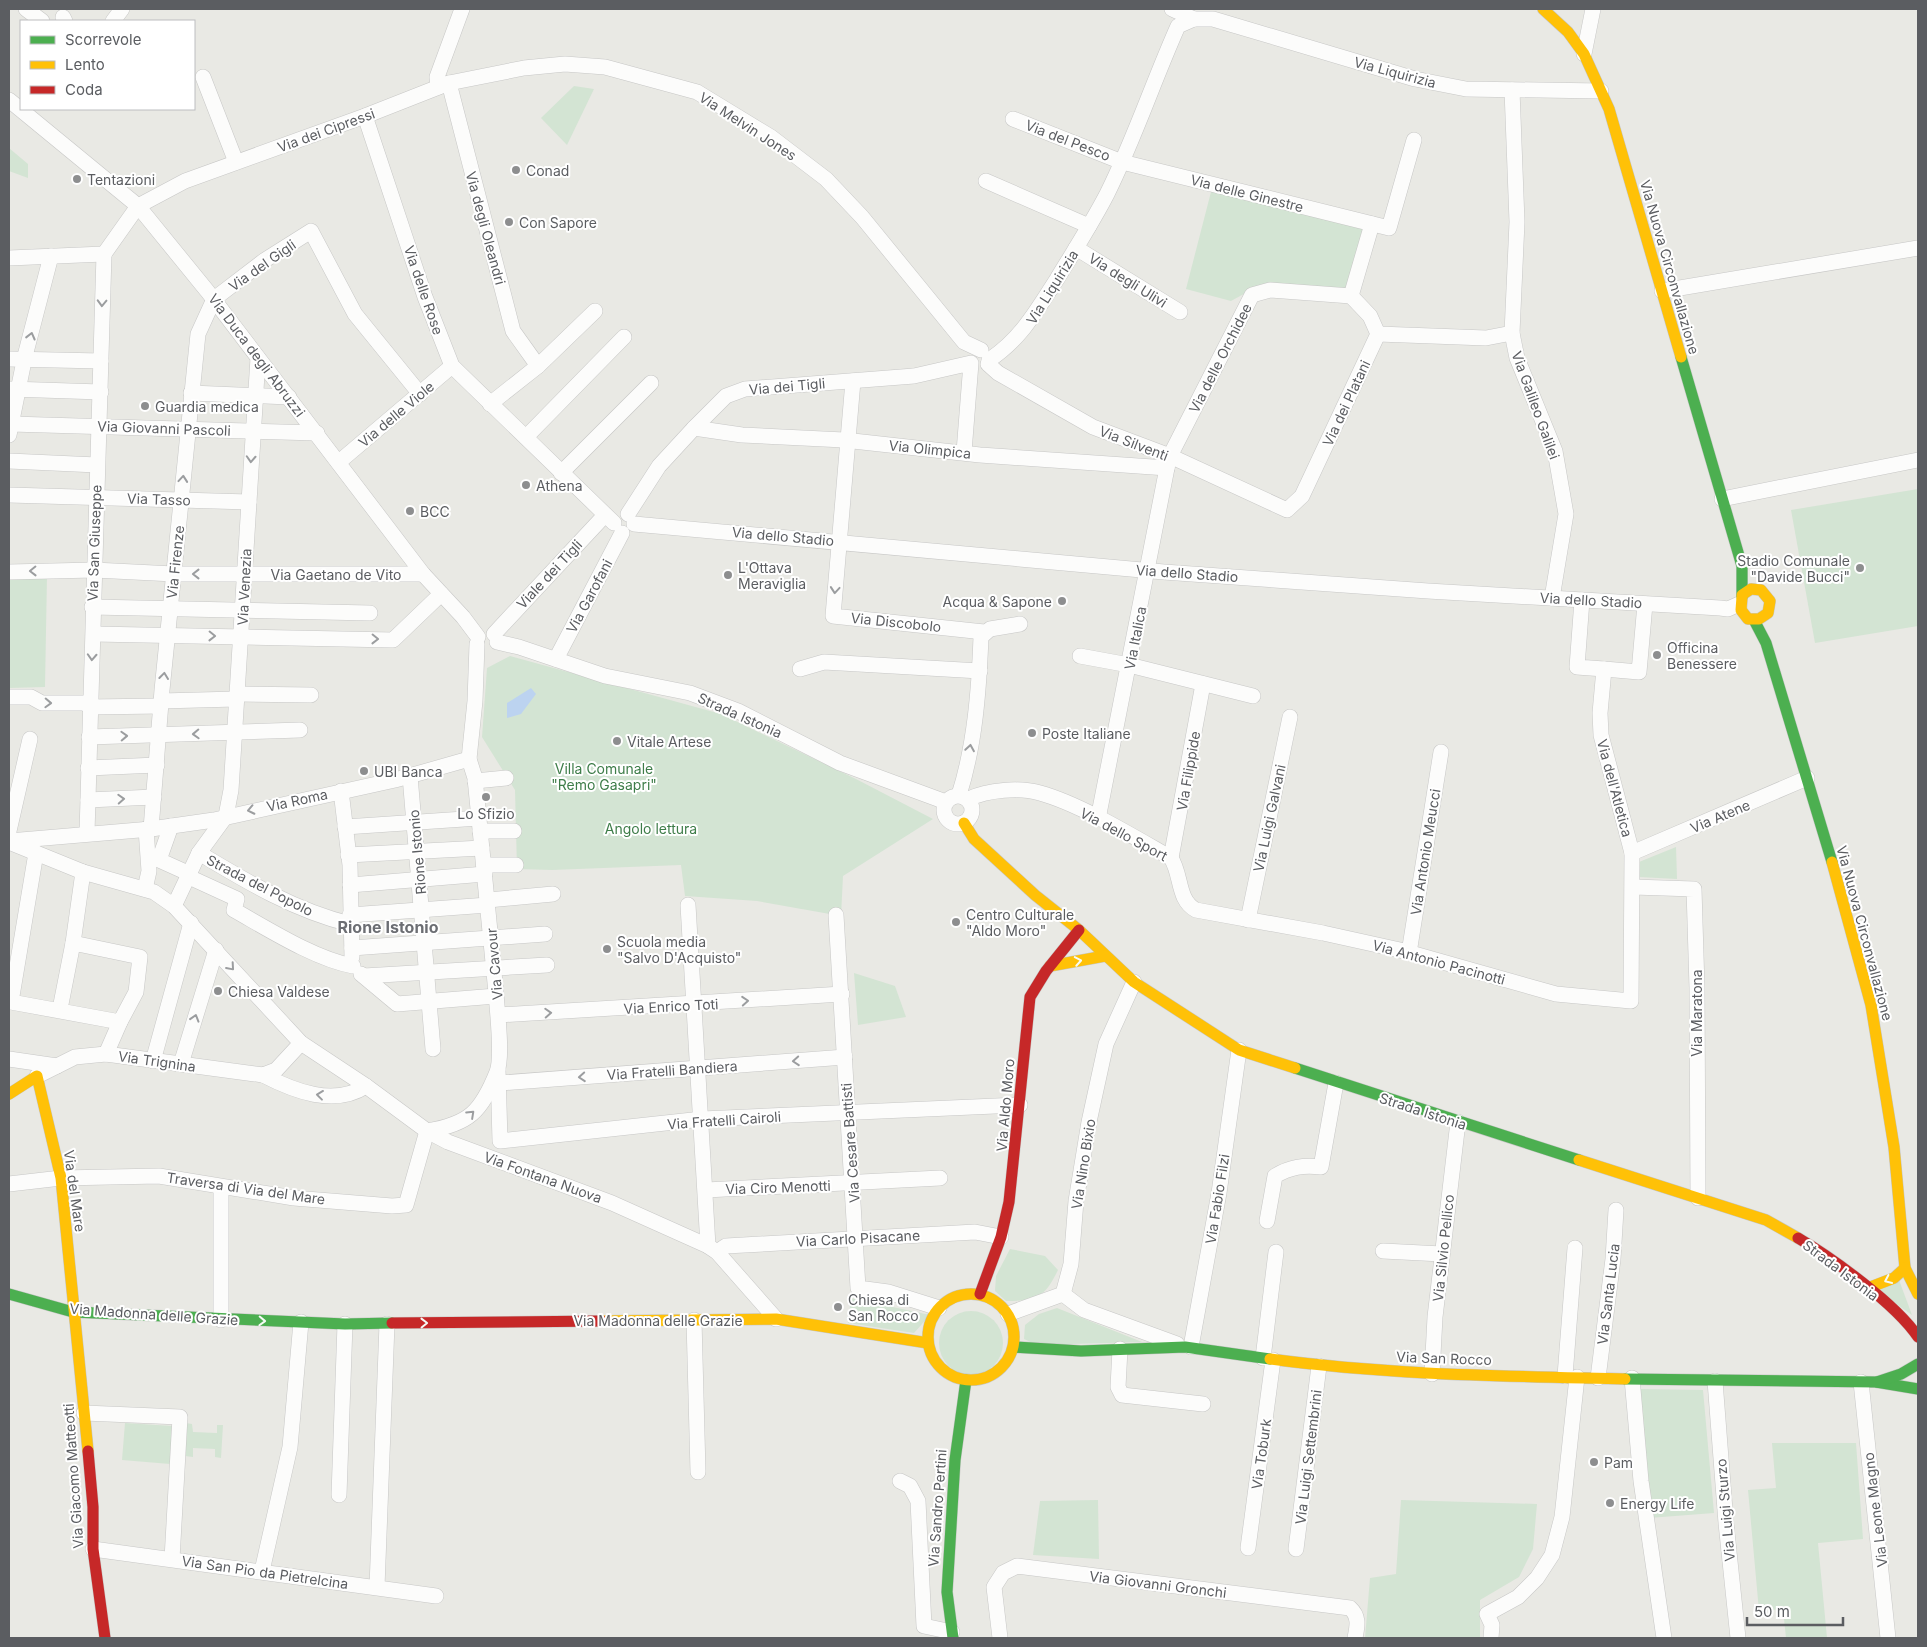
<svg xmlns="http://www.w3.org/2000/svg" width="1927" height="1647" viewBox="0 0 1927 1647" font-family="Inter,sans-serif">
<rect width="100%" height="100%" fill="#e9e9e4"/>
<!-- green -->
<g fill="#d3e4d3">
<path d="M574,86l20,3 -27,56 -26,-27z"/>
<path d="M9,148l19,16v14l-19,-7z"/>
<path d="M1212,188l152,41 -17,62 -85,-7 -31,17 -45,-12z"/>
<path d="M1918,489v137l-103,17 -24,-133z"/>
<path d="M9,576h38l-2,111 -36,1z"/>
<path d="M510,656l211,58 135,65 77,40 -90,57 -2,40 -84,-15 -72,-5 -4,-31 -129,5 -35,-1 -2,-79 -33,-53 5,-69z"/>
<path d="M1676,847l1,32 -38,-2v-15z"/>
<path d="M854,973l41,13 11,31 -48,8z"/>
<path d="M1010,1249l35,7 13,14c-13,27 -21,31 -52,31l-11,-10 1,-15z"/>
<path d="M1899,1280l13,35 -34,-24z"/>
<path d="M851,1298l79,17 -16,18 -66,-10z"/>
<path d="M1057,1308l85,34 -105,3 -13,-6 1,-14 14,-11z"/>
<circle cx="971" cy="1343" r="32"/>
<path d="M1639,1389l64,1 11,123 -65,5z"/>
<path d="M125,1423l48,3 -3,38 -48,-4z"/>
<path d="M186,1423l6,1 1,8 24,1v-8h6l-2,33 -6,-1v-8l-22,-1v9l-8,-1z"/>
<path d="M1772,1443h84l7,96 -45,4 9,95h-41l-3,-29 -24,2 -11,-121 28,-2z"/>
<path d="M1098,1500l1,59 -66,-4 7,-54z"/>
<path d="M1401,1500l136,4 -4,45 -14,28 -39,23v38h-115l5,-60 26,-4z"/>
</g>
<!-- water -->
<path fill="#bcd3f0" d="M531,688l5,6 -15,20 -14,4v-15z"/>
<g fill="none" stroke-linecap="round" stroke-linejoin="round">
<defs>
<g id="street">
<path d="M26,9l16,12"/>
<path d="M1172,9l22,10"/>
<path d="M63,17l2,4"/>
<path d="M113,21l9,-12"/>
<path d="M1584,54l9,-45"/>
<path d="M203,77l33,85"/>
<path d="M449,83l64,248 25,35 -48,38"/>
<path d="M438,87l-1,-10 25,-68"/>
<path d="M1512,90l5,132 -5,111 5,25 38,93 11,63 -14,84"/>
<path d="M9,100l129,106 70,86 215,282 40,43 15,20"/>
<path d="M365,116l60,181 27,69 162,157"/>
<path d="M1013,119l109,43 267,66 25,-88"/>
<path d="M986,181l103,45"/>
<path d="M1076,248l104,64"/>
<path d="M104,254l34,-48 47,-25 180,-65 84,-33 75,-15 41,-4 40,3 92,25 74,45 55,42 36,38 102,125 17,8"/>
<path d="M9,258l95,-4"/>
<path d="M1662,291l256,-43"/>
<path d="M1351,296l21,-72"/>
<path d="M1378,334l108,4 26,-5"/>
<path d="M9,359l92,2"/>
<path d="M989,360c32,-21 48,-50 68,-81 17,-28 35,-56 50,-85 27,-54 46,-112 71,-168l16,-7h19l202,60 51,10 135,2"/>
<path d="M988,364l10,9 95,54 77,29 117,54 15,-14 76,-162 -8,-18 -19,-20"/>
<path d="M538,366l57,-55"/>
<path d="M853,381l-20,235 151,16"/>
<path d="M10,389l91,3"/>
<path d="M191,393l98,4"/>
<path d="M11,424l306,9"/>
<path d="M694,428l48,7 102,5 136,15 187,13"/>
<path d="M9,435l16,-79 26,-100"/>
<path d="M526,437l98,-100"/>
<path d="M9,461l88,4"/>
<path d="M339,462l113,-96"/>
<path d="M561,473l90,-90"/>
<path d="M9,495l240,7"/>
<path d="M1722,499l196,-39"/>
<path d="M628,514l31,-48 35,-38 32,-32 19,-7 169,-13 57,-13 -7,89"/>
<path d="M634,524l530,48 264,19 292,17 8,1 11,-5"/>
<path d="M9,572l85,-2 80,4h249"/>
<path d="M92,607l278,6"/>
<path d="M94,634l299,6 48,-46"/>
<path d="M494,634l111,-119"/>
<path d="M497,642l22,5 86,29 85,17 48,18 102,52 106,39"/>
<path d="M1080,656l49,9 124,31"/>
<path d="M556,659l66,-126"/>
<path d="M800,669l24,-7 156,9"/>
<path d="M1604,669l35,3 6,-68"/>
<path d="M237,694l74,1"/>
<path d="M9,697h22l11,6h48"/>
<path d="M161,701l75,-2"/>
<path d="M89,707l72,-1"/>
<path d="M89,737l211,-7"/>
<path d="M88,768l69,-3"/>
<path d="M410,776l23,273"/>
<path d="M475,781l31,-3"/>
<path d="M341,791l9,74 2,92"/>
<path d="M959,795c16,-50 20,-106 22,-158l9,-8 30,-5"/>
<circle cx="958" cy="810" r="14"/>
<path d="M968,799c20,-9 51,-12 72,-6 40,11 94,44 131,65 11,17 6,42 25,52l127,23 77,17 156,44 75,7 1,-148 -31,-118 -1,-22 4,-44 -27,-2 5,-67"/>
<path d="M88,800l66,-3"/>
<path d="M1098,819l69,-351 3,-12 82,-161 18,-5 81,6"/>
<path d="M171,826l-12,34 31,14"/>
<path d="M345,827l134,-9"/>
<path d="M151,829l11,-139 36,-356 16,-35 51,-39 46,-29 44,83 65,80"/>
<path d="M9,831l21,-92"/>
<path d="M480,831h34"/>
<path d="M87,833l17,-579"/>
<path d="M9,841l142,-12 63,-9 181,-40 74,-21"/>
<path d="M9,842l74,30 71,20 20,14 127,137 65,43 61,45 21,11 164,61 96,43 9,6 59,67"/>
<path d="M36,853l-25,149 109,20 16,-30 4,-35 -67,-14 -13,66"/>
<path d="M199,853c48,29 97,58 151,71"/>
<path d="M1632,853l175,-75"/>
<path d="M348,855l134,-7"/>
<path d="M1171,858l32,-174"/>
<path d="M484,865h32"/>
<path d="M189,877l48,22 -3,11c34,19 81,49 119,56"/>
<path d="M350,885l135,-11"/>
<path d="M1633,887l61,2 3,99 1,210"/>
<path d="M145,889l4,-18 -3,-42"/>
<path d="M488,900l65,-6"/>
<path d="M688,905l20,341"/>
<path d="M174,906l25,-53 27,-37 5,-26 27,-432"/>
<path d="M350,915l138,-10"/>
<path d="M836,915l22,373 30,4 51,16"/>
<path d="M1248,920l42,-203"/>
<path d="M73,943l10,-71"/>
<path d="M352,948l193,-14"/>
<path d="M1409,953l32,-201"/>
<path d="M361,974l36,30 99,-8"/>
<path d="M364,976l183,-11"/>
<path d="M499,1015l343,-21"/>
<path d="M106,1054l14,-32"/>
<path d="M9,1059l48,7"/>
<path d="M153,1061l38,-138"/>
<path d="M181,1064l35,-114"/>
<path d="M498,1070l2,71 202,-22 318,-14"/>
<path d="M263,1075c31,16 71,32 103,11"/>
<path d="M37,1076l38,-19 31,-3 157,21 13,-5 25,-27"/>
<path d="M500,1083l345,-26"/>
<path d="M9,1184l52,-6 98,-2 135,22 98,8 14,-1 21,-74c42,-7 54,-19 70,-59 6,-16 0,-62 -1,-79 -7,-72 -14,-144 -21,-215l-6,-19 6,-58 2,-57"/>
<path d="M706,1190l234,-12"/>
<path d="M1267,1221l8,-45c15,-9 28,-11 46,-9l15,-84"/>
<path d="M1383,1251l59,3"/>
<path d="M717,1252l9,-6 249,-14 26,5"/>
<path d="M1063,1294l21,16 93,34"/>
<path d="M1008,1314l55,-20 8,-30 5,-63 13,-79 17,-78 28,-62"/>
<path d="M221,1320v-133"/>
<path d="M694,1320l4,152"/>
<path d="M1191,1347l28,-154 20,-143"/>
<path d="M1120,1349l-2,38 4,8 81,9"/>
<path d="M1263,1358l13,-106"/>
<path d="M1432,1374l3,-57 23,-195"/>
<path d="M1565,1376l10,-128"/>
<path d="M1598,1378l15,-119 3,-49"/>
<path d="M1632,1378l9,103 23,157"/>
<path d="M1715,1381l11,142 12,115"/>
<path d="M1861,1382l27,256"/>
<path d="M84,1413l96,4 -8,142"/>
<path d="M900,1481l10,5 8,15 6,125 28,6"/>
<path d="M339,1495l6,-171"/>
<path d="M1248,1548l25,-188"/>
<path d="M93,1549l343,47"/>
<path d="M1296,1549l23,-183"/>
<path d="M262,1571l28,-124 11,-125"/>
<path d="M377,1587l10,-263"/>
<path d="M1000,1638l-6,-51 9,-14 14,-7 333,42c10,9 7,19 5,30"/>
<path d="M1491,1638l1,-13 -5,-11 31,-17 19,-19 15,-23 10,-38 15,-140"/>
</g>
<g id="fast">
<path d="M1681,357l61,209v31"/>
<path d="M1754,620l12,23 66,219"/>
<path d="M1295,1068l284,92"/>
<path d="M9,1294l64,18 272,12 47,-1"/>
<path d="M1014,1347l67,4 104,-4 85,12"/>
<path d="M1625,1379l251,3 42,7"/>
<path d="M1877,1382l24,-8 17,-10"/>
<path d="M953,1638l-6,-46 8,-132 11,-80"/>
</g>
<g id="slow">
<path d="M1543,9l25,23 16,22 25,55 72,248"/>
<path d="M1742,597l-1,13 7,9h11l9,-6 2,-12 -9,-11 -10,-1 -9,6"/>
<path d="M964,823l10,16 61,56 44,35 55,52 105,68 56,18"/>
<path d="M1832,862l39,143 23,142 11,121 13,26"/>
<path d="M1050,966l55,-10"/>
<path d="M9,1094l28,-18 24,102 27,273"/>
<path d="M1579,1160l187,60 32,18"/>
<path d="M1868,1288l26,-10 11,-10"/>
<circle cx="971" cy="1337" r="43"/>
<path d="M602,1321l174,-2 152,24"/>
<path d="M1270,1359c118,16 236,17 355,20"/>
</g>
<g id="jam">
<path d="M1798,1238c34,20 98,66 120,99"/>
<path d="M980,1294l21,-57 8,-35 21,-205 16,-26 33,-41"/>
<path d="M392,1323l210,-2"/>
<path d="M88,1451l5,56v42l12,89"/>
</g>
</defs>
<!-- street casing -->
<use href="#street" stroke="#c7c7c6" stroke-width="16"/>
<!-- fast casing -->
<use href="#fast" stroke="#c5c6c4" stroke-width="12"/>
<!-- slow casing -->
<use href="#slow" stroke="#c5c6c4" stroke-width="12"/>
<!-- jam casing -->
<use href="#jam" stroke="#c5c6c4" stroke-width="12"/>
<!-- street -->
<use href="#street" stroke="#fcfcfb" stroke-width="15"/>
<!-- fast -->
<use href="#fast" stroke="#4caf50" stroke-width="11"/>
<!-- slow -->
<use href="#slow" stroke="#ffc107" stroke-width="11"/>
<!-- jam -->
<use href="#jam" stroke="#c62828" stroke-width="11"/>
</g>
<!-- one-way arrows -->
<defs><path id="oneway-chevron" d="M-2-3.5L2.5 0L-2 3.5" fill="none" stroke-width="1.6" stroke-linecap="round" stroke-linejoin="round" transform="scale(1.25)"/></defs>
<g stroke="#9b9d9f">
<use href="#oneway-chevron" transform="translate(102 303) rotate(92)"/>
<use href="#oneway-chevron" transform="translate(31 336) rotate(-76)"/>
<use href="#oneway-chevron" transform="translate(251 459) rotate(93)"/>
<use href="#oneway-chevron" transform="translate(183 479) rotate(-85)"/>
<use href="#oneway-chevron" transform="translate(33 571) rotate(179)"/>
<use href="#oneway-chevron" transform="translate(196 574) rotate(180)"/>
<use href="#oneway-chevron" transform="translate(835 590) rotate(95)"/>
<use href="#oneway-chevron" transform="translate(212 636) rotate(1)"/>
<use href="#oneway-chevron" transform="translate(375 639) rotate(1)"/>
<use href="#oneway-chevron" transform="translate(92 657) rotate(93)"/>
<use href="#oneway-chevron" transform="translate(164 676) rotate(-83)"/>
<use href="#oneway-chevron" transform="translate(48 703) rotate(2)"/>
<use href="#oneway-chevron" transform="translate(196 734) rotate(178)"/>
<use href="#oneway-chevron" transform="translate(124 736) rotate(-2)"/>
<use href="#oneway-chevron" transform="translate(970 748) rotate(-81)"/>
<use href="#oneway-chevron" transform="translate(121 799) rotate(-3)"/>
<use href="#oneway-chevron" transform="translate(251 810) rotate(168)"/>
<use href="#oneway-chevron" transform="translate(231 967) rotate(49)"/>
<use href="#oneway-chevron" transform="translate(745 1001) rotate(-4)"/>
<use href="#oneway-chevron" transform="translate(548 1013) rotate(-3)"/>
<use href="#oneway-chevron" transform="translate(195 1018) rotate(-73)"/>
<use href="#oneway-chevron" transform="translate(796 1061) rotate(176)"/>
<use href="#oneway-chevron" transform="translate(582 1077) rotate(176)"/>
<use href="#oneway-chevron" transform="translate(320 1095) rotate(-173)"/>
<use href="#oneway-chevron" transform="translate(471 1114) rotate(-43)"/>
</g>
<g stroke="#f6fbf6">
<use href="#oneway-chevron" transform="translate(1078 961) rotate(-10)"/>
<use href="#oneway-chevron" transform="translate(1888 1280) rotate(155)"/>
<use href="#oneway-chevron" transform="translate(262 1321) rotate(2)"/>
<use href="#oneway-chevron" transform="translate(424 1323) rotate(-1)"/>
</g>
<!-- markers -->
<g fill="#8d8e8f" stroke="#fff" stroke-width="2">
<circle cx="516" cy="170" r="5"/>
<circle cx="77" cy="179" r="5"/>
<circle cx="509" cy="222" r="5"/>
<circle cx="145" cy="406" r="5"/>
<circle cx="526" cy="485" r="5"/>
<circle cx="410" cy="511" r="5"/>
<circle cx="1860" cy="568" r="5"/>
<circle cx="728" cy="575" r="5"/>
<circle cx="1062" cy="601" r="5"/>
<circle cx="1657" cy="655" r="5"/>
<circle cx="1032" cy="733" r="5"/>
<circle cx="617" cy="741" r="5"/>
<circle cx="364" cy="771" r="5"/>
<circle cx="486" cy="797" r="5"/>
<circle cx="956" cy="922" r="5"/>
<circle cx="607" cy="949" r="5"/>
<circle cx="218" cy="991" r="5"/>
<circle cx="838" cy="1307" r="5"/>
<circle cx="1594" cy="1462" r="5"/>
<circle cx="1610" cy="1503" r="5"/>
</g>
<g text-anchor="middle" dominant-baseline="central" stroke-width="4" stroke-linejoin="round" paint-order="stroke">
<!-- street labels -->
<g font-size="14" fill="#5b5d61" stroke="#fff">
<text transform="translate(1395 72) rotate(15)">Via Liquirizia</text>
<text transform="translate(748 126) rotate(33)">Via Melvin Jones</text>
<text transform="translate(326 130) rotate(-20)">Via dei Cipressi</text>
<text transform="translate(1068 140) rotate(21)">Via del Pesco</text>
<text transform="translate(1247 193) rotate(14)">Via delle Ginestre</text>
<text transform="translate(486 228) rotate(75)">Via degli Oleandri</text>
<text transform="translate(262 265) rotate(-35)">Via del Gigli</text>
<text transform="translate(1670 267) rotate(74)">Via Nuova Circonvallazione</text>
<text transform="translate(1128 280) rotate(32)">Via degli Ulivi</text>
<text transform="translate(1052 287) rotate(-58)">Via Liquirizia</text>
<text transform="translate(424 290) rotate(71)">Via delle Rose</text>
<text transform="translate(257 355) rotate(53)">Via Duca degli Abruzzi</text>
<text transform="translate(1220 358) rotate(-63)">Via delle Orchidee</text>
<text transform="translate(787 386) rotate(-5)">Via dei Tigli</text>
<text transform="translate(1346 403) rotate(-65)">Via dei Platani</text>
<text transform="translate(1536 405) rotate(70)">Via Galileo Galilei</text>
<text transform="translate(396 414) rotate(-40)">Via delle Viole</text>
<text transform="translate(164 428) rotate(2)">Via Giovanni Pascoli</text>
<text transform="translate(1134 443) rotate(21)">Via Silventi</text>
<text transform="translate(930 449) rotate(6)">Via Olimpica</text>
<text transform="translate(159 499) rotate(2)">Via Tasso</text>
<text transform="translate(783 536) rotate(5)">Via dello Stadio</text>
<text transform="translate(94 543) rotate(-88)">Via San Giuseppe</text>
<text transform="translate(175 562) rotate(-84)">Via Firenze</text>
<text transform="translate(1187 573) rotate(4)">Via dello Stadio</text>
<text x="336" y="574">Via Gaetano de Vito</text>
<text transform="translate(549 574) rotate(-47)">Viale dei Tigli</text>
<text transform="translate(244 587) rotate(-87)">Via Venezia</text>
<text transform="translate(589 596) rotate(-62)">Via Garofani</text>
<text transform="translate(1591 600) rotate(3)">Via dello Stadio</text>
<text transform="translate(896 622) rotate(6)">Via Discobolo</text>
<text transform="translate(1135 638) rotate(-79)">Via Italica</text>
<text transform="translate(740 715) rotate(24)">Strada Istonia</text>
<text transform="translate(1188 771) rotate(-80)">Via Filippide</text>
<text transform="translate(1615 788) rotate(75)">Via dell'Atletica</text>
<text transform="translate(297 800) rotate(-12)">Via Roma</text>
<text transform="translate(1720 816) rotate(-23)">Via Atene</text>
<text transform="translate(1269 818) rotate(-78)">Via Luigi Galvani</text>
<text transform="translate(1124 834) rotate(28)">Via dello Sport</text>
<text transform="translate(417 852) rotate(-95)">Rione Istonio</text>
<text transform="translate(1425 852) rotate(-81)">Via Antonio Meucci</text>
<text transform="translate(260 885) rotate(27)">Strada del Popolo</text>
<text transform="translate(1865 933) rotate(75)">Via Nuova Circonvallazione</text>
<text transform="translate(1439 962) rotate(15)">Via Antonio Pacinotti</text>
<text transform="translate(494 964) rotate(-95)">Via Cavour</text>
<text transform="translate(671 1006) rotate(-3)">Via Enrico Toti</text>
<text transform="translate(1696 1013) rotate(-90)">Via Maratona</text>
<text transform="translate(157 1061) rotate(8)">Via Trignina</text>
<text transform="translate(672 1070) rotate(-4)">Via Fratelli Bandiera</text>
<text transform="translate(1005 1105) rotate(-85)">Via Aldo Moro</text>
<text transform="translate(1423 1111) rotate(18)">Strada Istonia</text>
<text transform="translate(724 1120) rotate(-4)">Via Fratelli Cairoli</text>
<text transform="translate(850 1143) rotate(-94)">Via Cesare Battisti</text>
<text transform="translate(1083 1164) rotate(-81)">Via Nino Bixio</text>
<text transform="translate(543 1177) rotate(20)">Via Fontana Nuova</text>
<text transform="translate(778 1187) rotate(-2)">Via Ciro Menotti</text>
<text transform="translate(246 1188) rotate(8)">Traversa di Via del Mare</text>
<text transform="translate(75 1191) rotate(82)">Via del Mare</text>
<text transform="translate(1217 1199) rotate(-81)">Via Fabio Filzi</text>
<text transform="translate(858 1238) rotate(-3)">Via Carlo Pisacane</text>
<text transform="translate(1443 1248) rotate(-84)">Via Silvio Pellico</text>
<text transform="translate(1841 1270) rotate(37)">Strada Istonia</text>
<text transform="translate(1608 1294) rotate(-83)">Via Santa Lucia</text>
<text transform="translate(154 1314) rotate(4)">Via Madonna delle Grazie</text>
<text x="658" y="1320">Via Madonna delle Grazie</text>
<text transform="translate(1444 1358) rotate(2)">Via San Rocco</text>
<text transform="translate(1261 1454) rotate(-82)">Via Toburk</text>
<text transform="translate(1308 1457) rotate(-83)">Via Luigi Settembrini</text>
<text transform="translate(73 1476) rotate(-94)">Via Giacomo Matteotti</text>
<text transform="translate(937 1508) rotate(-86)">Via Sandro Pertini</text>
<text transform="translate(1725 1510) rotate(-95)">Via Luigi Sturzo</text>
<text transform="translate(1875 1510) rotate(-97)">Via Leone Magno</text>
<text transform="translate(265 1572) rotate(8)">Via San Pio da Pietrelcina</text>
<text transform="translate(1158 1584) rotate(7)">Via Giovanni Gronchi</text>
</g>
<!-- poi labels -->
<g font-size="14" fill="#5b5d61" stroke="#fff" text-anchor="start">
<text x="526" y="170">Conad</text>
<text x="87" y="179">Tentazioni</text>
<text x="519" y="222">Con Sapore</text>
<text x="155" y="406">Guardia medica</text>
<text x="536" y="485">Athena</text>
<text x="420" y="511">BCC</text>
<text x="1850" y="560" text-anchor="end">Stadio Comunale<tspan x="1850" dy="16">"Davide Bucci"</tspan></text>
<text x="738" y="567">L'Ottava<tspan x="738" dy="16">Meraviglia</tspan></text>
<text x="1052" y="601" text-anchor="end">Acqua &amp; Sapone</text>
<text x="1667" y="647">Officina<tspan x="1667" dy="16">Benessere</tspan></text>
<text x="1042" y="733">Poste Italiane</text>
<text x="627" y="741">Vitale Artese</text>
<text x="374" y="771">UBI Banca</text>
<text x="486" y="813" text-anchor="middle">Lo Sfizio</text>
<text x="966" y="914">Centro Culturale<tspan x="966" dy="16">"Aldo Moro"</tspan></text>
<text x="617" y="941">Scuola media<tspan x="617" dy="16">"Salvo D'Acquisto"</tspan></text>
<text x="228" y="991">Chiesa Valdese</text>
<text x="848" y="1299">Chiesa di<tspan x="848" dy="16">San Rocco</tspan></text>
<text x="1604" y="1462">Pam</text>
<text x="1620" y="1503">Energy Life</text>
</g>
<!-- park labels -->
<g font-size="14" fill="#3e7d49" stroke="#fff">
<text x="604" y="768">Villa Comunale<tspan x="604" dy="16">"Remo Gasapri"</tspan></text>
<text x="651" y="828">Angolo lettura</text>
</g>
<!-- quarter labels -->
<g font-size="16" font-weight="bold" fill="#6c6e73" stroke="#fff">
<text x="388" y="927">Rione Istonio</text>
</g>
</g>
<!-- border -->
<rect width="1927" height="1647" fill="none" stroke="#5b5d61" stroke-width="20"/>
<!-- legend -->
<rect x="20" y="20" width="175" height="90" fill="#ffffff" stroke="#bdbec0"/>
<rect x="30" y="36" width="25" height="8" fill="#4caf50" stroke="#bdbec0"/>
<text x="65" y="45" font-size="15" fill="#5b5d61">Scorrevole</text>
<rect x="30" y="61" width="25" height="8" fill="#ffc107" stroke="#bdbec0"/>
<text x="65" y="70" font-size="15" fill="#5b5d61">Lento</text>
<rect x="30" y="86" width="25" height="8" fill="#c62828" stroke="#bdbec0"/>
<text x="65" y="95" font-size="15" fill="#5b5d61">Coda</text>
<!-- scale -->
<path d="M1747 1617v8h96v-8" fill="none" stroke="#5b5d61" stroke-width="2.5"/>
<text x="1754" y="1617" font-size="15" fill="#5b5d61" stroke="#ffffff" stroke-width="4" paint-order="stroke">50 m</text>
</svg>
